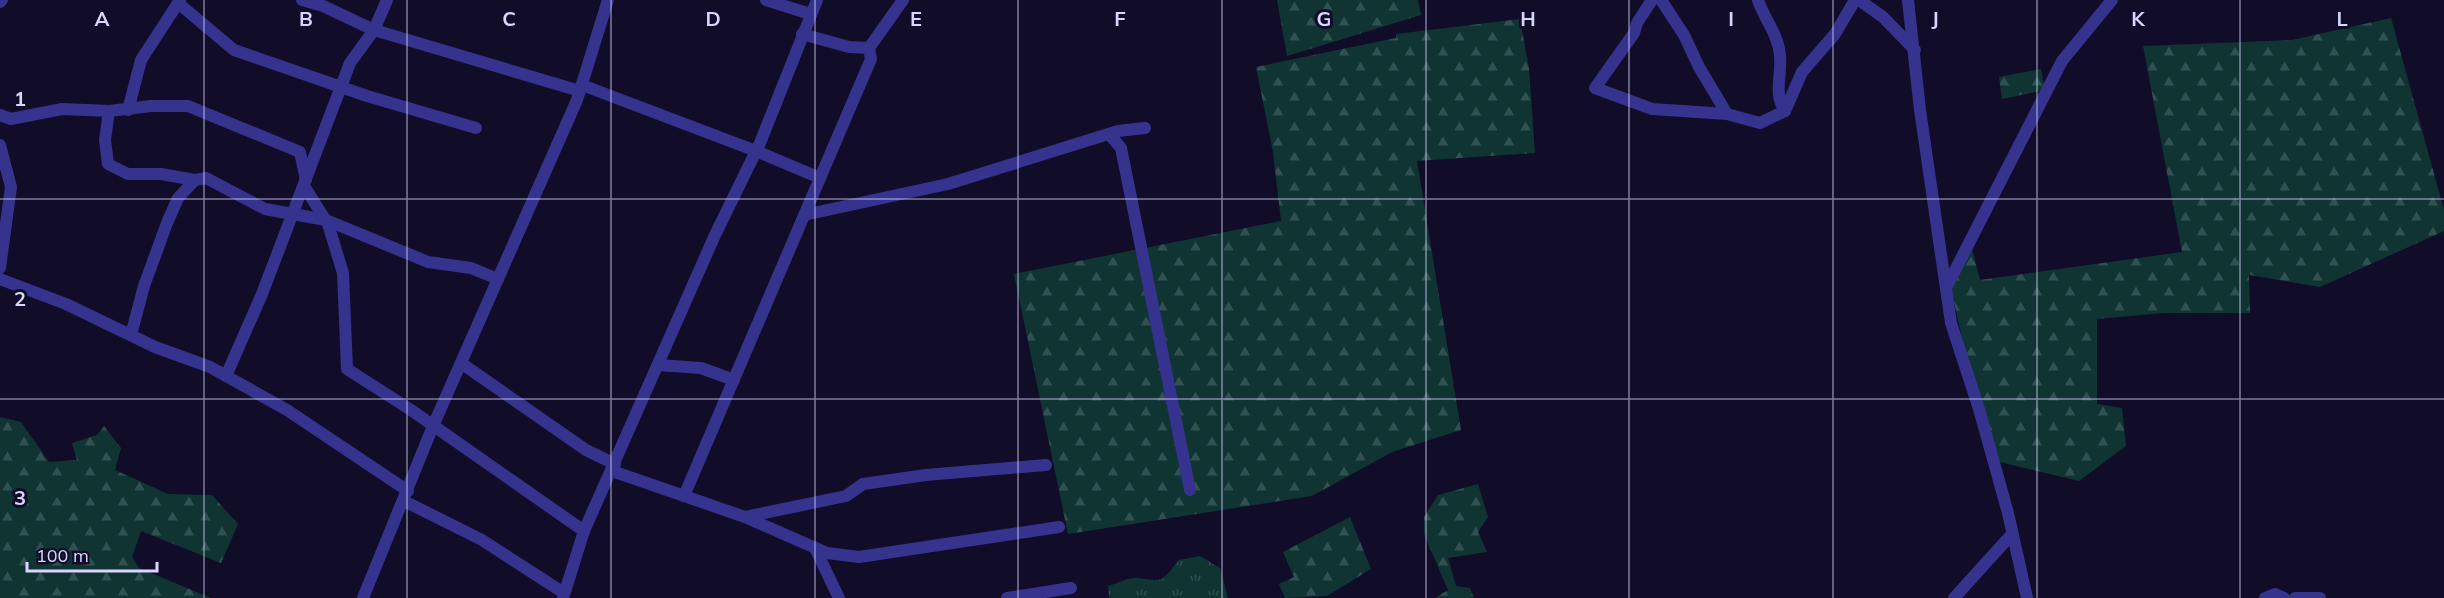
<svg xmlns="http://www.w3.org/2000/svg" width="2444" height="598" viewBox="0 0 2444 598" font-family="Mulish,sans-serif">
<defs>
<pattern id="grass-tufts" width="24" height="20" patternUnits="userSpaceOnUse" patternTransform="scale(1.5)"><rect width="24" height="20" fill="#0f3432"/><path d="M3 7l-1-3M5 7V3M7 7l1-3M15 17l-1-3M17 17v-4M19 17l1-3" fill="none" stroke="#315051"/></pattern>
<pattern id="forest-firs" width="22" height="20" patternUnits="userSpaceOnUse" patternTransform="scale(1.5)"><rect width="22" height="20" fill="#0f3432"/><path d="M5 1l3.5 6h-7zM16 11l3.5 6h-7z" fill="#315051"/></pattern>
</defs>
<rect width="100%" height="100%" fill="#110d29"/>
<!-- grass -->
<path fill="url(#grass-tufts)" d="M1200,556l20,12 8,30h-119l-1,-12c8,-2 19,-8 28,-8 30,3 23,6 43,-18z"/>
<!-- forest -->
<g fill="url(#forest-firs)">
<path d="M1277,0h141l3,15 -134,41z"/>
<path d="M2391,18l53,192v21l-124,56 -71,-12 1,38h-86l-67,6v85l25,4 4,38 -47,35 -79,-19 -36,-115 -13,-59 21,-40 8,32 202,-28 -39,-206 149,-6z"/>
<path d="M1520,19l9,49 6,85 -118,8 44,269 -69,22 -80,44 -244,38 -54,-260 267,-53 -8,-69 -17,-85 140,-29v-4z"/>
<path d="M2041,69l4,21 -43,9 -3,-22z"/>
<path d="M0,417l21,5 28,40 28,-2 -5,-17 25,-8 7,-9 17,22 -6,22 53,24 44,1 26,29 -17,39 -80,-32 -9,26 7,11 72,30h-211z"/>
<path d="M1478,484l10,33 -10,15 9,20 -39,6 8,28 14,2 4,10h-39l13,-8 -24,-56v-17l14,-22z"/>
<path d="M1350,517l21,52 -44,27 -42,2 -6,-14 15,-7 -11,-25z"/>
</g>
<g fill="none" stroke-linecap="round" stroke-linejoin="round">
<!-- minor -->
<g stroke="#35338d" stroke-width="12">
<path d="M302,0l21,6 51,24 206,61"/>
<path d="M766,0l44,14"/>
<path d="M1652,0l-15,23 -3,10 -39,55 57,21 75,5"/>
<path d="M1661,0l23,35 15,32 28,47 33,9 25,-12 17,-39 33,-38 20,-34"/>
<path d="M1758,0c6,19 21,35 22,56 2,20 -7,37 5,55"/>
<path d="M1859,0l24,17 32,33"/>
<path d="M1908,0l12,110 31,213 28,86 29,104 19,85"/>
<path d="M0,2l2,-2"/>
<path d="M178,3l56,47 133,46 109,32"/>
<path d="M802,34l47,13 20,1 34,-48"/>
<path d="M582,85l174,66 64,27"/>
<path d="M128,110l13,-50 39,-60"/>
<path d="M109,111l-4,29 3,24 20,10h33l34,6 11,-2 59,31 61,11 102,42 43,6 27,11"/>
<path d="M0,115l11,4 51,-10 47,2 42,-5h37l112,46 6,28"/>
<path d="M1109,134l12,14 69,342"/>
<path d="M0,145l11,42 -11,81"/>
<path d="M304,186l24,38 15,49 4,96 64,41 173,121"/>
<path d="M804,215l144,-31 170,-53 27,-3"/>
<path d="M0,279l66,25 89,43 55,20 77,43 121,81"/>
<path d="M1946,288l116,-227 50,-61"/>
<path d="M131,335l13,-49 23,-63 11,-25 17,-18"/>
<path d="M461,363l125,87 29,14"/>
<path d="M658,365l43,3 33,12"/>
<path d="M226,376l36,-82 88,-231 24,-33 13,-30"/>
<path d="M612,471l133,46 101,-21 17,-12 63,-9 120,-10"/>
<path d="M684,496l187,-437 -2,-11"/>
<path d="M404,501l78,39 82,53"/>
<path d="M745,517l82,36 32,4 200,-30"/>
<path d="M815,548l24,50"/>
<path d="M363,598l70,-172 144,-326 31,-100"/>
<path d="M563,598l21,-67 131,-296 45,-92 57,-143"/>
<path d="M1007,598l64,-10"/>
<path d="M1954,598l58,-64"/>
<path d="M2265,598l10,-4 9,4"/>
<path d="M2295,598h25"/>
</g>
</g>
<!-- grid -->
<path fill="none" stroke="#d9d5ff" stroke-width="1.5" stroke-opacity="0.55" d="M204,0v598M407,0v598M611,0v598M815,0v598M1018,0v598M1222,0v598M1426,0v598M1629,0v598M1833,0v598M2037,0v598M2240,0v598M0,199h2444M0,399h2444"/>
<g font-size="20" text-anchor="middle" font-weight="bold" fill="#d9d5ff" stroke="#110d29" stroke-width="6" stroke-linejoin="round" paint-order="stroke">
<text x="102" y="26">A</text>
<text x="306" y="26">B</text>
<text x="509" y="26">C</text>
<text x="713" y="26">D</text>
<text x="916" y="26">E</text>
<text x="1120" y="26">F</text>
<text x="1324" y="26">G</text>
<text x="1528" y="26">H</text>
<text x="1731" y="26">I</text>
<text x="1935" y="26">J</text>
<text x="2138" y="26">K</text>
<text x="2342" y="26">L</text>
<text x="20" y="106">1</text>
<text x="20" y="306">2</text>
<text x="20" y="505">3</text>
</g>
<!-- scale -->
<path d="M27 562v9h130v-9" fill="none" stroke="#d9d5ff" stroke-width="3"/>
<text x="36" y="562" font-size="18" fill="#d9d5ff" stroke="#110d29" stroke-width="4.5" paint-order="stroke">100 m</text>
</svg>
